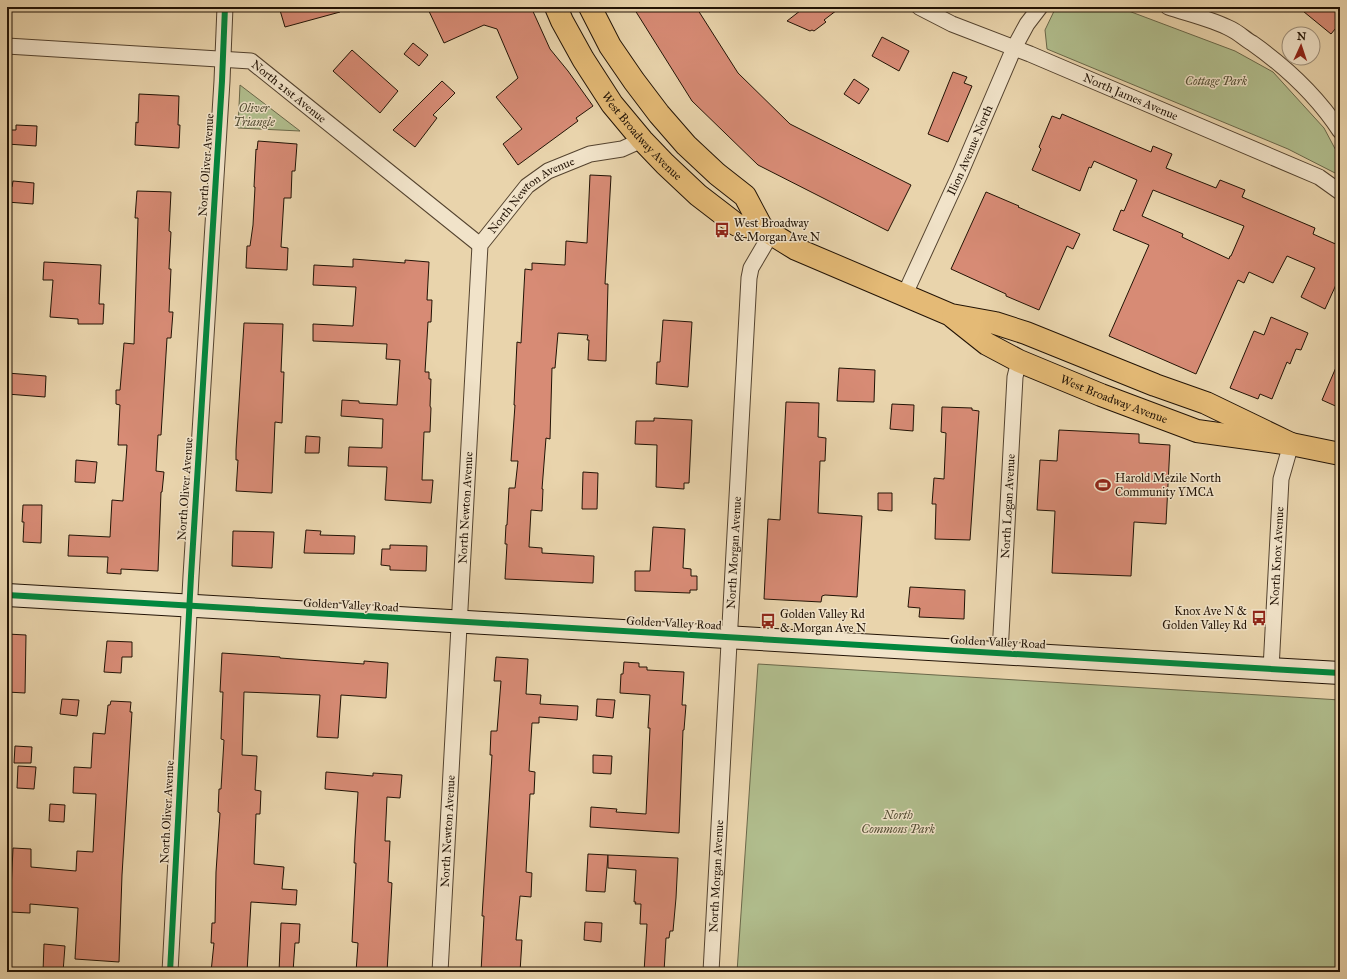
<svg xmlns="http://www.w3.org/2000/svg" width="1347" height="979" viewBox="0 0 1347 979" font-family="'IM FELL Great Primer',serif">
<rect width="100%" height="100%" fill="#e9d4ac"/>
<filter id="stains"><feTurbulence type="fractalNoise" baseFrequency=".005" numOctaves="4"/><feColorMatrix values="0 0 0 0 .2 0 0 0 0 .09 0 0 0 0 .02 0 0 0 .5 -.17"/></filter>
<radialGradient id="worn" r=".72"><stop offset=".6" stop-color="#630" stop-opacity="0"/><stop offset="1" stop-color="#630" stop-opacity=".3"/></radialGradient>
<!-- green -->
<g fill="#b1be8e" stroke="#6a684a">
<path d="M1056,7h62l117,44 38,21 51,56 16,30v13l-5,2 -47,-24 -241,-100 -2,-19z"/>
<path d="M240,85l60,46 -62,-3z"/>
<path d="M758,664l582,36v272h-603z"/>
</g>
<!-- building -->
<g fill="#d78b75" stroke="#221305" fill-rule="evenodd">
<path d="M279,7h61v5l-55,15z"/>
<path d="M427,7h104l19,42 18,22 25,35 -17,12 2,3 -60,44 -15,-21 19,-15 -26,-32 22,-19 -21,-49 -13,-4 -40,18z"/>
<path d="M633,7h63l42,66 52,51 121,61 -23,46 -130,-66 -66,-64z"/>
<path d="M805,7h36l-17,13 2,2 -12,9 -2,-1 -2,1 -23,-10z"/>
<path d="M1298,7h42v16l-9,11z"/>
<path d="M882,37l27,14 -10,20 -27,-15z"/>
<path d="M413,43l15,12 -9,11 -15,-12z"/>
<path d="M352,50l46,41 -18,22 -47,-42z"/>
<path d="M953,72l14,5 -3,6 8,3 -24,56 -20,-8z"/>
<path d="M854,79l15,10 -10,15 -15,-10z"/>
<path d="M442,81l13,12 -22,22 4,3 -22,29 -22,-17z"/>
<path d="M139,94l40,2 -1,29h2l-1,23 -44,-3 1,-23 2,1z"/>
<path d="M1062,114l89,38 2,-6 19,8 -6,14 50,20 4,-8 25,10 -3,7 73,31 -2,6 27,12v30l-15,33 -24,-12 14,-29 -28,-12 -14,27 -24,-11 -5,11 -6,-3 -42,94 -87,-38 40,-91 -36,-15 8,-20 3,1 13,-31 -43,-19 -3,7 -2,-1 -9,24 -48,-21 9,-21 -2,-2 13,-31 8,3zM1153,190l91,36 -13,30h-1l-1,3 -47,-22 1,-3 -41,-18z"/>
<path d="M16,125l21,1 -1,20 -29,-2v-14h9z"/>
<path d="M258,141l39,3 -2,27h-3l-1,27h-7l-3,49 7,1 -1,22 -41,-2 1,-22h3l3,-21 2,-38h-1l2,-38 1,1z"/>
<path d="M590,175l21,1 -6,108h3l-2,77 -18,-1 1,-20h-2l1,-5 -30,-2 -3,35h-3l-2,71 -4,-1 -4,51h1l-1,22 -11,-1 -2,37 13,1v5l52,3 -1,27 -88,-4 2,-35h-2l1,-19h1l2,-37h6l3,-27h-7l4,-56h-1l3,-63 4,1 4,-74 7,1v-7l33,2 1,-24 21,2z"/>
<path d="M13,181l21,2 -1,21 -26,-2v-16l5,1z"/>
<path d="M137,191l34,1 -2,39 2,1 -2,37h2l-2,43h4l-2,26h-4l-6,97h-3l-2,36 8,1 -2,20h-1l-3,79 -37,-2v5l-14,-1 1,-16 -40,-1 1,-21 41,2 2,-37 11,1 4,-56h-9l2,-40 -4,-1v-14h4l4,-47 10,1 4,-126h-3z"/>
<path d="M986,192l33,14 -1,1 62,27 -7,15 -6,-3 -28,64 -33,-14v-2l-55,-25z"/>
<path d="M353,259l52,4v-3l24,2 -2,38h5l-1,22h-3l-3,50h4v7h2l-1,27 1,2 -1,24h-6l-2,48h11l-2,23 -46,-3 2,-33 -39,-1 1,-19 33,1 1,-29 -42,-3 1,-16 17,1v2l38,2 3,-45 -14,-1 1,-15 -74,-3v-17l40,2 3,-39 -43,-2 1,-20 39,2z"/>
<path d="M44,262l57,3 -2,39h5l-1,20h-25v-5l-28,-2 3,-37h-10z"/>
<path d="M1271,317l37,16 -7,17 -5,-1 -6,15 -3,-2 -15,37 -12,-5 -2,5 -28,-11 24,-57 10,4z"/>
<path d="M663,320l29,2 -4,65 -32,-3 1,-22h3z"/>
<path d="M244,323l39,1 -2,48h3l-2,51 -7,-1 -3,71 -36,-2 2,-31h-2v-10z"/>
<path d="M1340,358v50l-18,-8z"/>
<path d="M839,368l36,2 -1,32 -37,-1z"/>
<path d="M7,373l39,3 -1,21 -38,-3z"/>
<path d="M786,402l33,1 -1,34 8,1 -1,23h-5l-2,52 44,3 -5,81 -32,-2 -3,1 -1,6 -57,-3 4,-80 12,1z"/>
<path d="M892,404l22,1 -1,26 -23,-2z"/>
<path d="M942,407l30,1v2l7,1 -9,129 -35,-1 1,-35h-4l2,-26 10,1 2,-46 -5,-1z"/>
<path d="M654,418l38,2 -3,63h-5v6l-28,-2 1,-42 -22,-1 1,-23h18z"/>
<path d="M1059,430l80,4v9l31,2 -4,79 -32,-2 -3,54 -79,-3 3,-62 -18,-1 3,-50 17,1z"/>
<path d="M306,436l14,1 -1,16h-14z"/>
<path d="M76,460l21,2 -2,21 -20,-1z"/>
<path d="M583,472l15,1 -1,36h-15z"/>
<path d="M878,493h14v18l-14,-1z"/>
<path d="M23,505h19l-1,38 -18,-1 1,-20h-2z"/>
<path d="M653,527l32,2 -2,39 8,1v7h6v14h-7v3l-55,-2v-20h15z"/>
<path d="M306,530l15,1 -1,4 35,1 -1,18 -50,-1z"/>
<path d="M233,531l41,1 -2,36 -40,-2z"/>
<path d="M390,545l37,1 -1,25 -36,-1v-4l-9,-1 1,-16h8z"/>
<path d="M910,587l55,3 -1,29 -45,-2 1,-9 -12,-1z"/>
<path d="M7,634l19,1 -1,58 -18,-1z"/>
<path d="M107,641l25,1v15h-10l-1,16 -17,-1z"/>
<path d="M222,653l58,4v1l84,6v-3l24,2 -2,35 -45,-3 -3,43 -21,-1 3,-42 -76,-3 -2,63 15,1 -2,34 6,1 -1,23h-4l-2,50 30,3 -2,22 15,1 -1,15 -45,-3 -4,70h-36l3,-29h-3l1,-20h3l1,-51 4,-59 -2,-1 1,-23h2l3,-49 -3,-1 2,-47h-3z"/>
<path d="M496,657l32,2 -2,35 15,1 -1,9 38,2 -1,14 -38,-3v6h-7l-3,48 6,1 -1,22h-4l-4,78 6,1 -1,24 -11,-1 -4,44h6l-2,32h-39l3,-56h-2l10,-161h-2l1,-24h6l4,-50h-7z"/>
<path d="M624,662l15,1v4h8v3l37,2 -2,33h4l-2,25h-1l-4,103 -89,-6 1,-20 26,2 -1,3 30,2 4,-86h-2l2,-33 -30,-2 1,-19h2z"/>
<path d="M62,699l17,1 -2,16 -17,-2z"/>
<path d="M597,699l18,1 -2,18 -17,-2z"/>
<path d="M111,701l20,1 -1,10h2l-10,163 -3,87 -44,-3 3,-51 -48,-4v9l-20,-1 3,-64 18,1v18l45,4 1,-20 16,1 3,-58 -23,-1 1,-26 17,1 2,-35 12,1 3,-29h2z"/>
<path d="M15,746l17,1 -1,16h-17z"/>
<path d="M593,755l19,1 -1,18 -18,-1z"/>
<path d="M18,766l18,1 -2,22 -17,-1z"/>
<path d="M326,772l47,4v-3l29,2 -2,23 -13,-1 -2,44h5l-2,41 4,1 -5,89h-31l2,-29 -6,-1 4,-79h-2l1,-23 3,-48 -33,-3z"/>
<path d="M50,804l15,1 -1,17 -15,-1z"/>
<path d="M588,854l20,1 -3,37 -19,-1z"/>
<path d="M608,855l70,3 -2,40 -3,33h-3l-1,7h-3l-2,34h-20l3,-48h-7l1,-20h-6l1,-2h-2l2,-32 -28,-2z"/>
<path d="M585,922l17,1 -1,19 -17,-2z"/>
<path d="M281,923l19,1 -1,19h-4l-2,29h-14z"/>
<path d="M44,944l21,2 -2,26h-20z"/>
</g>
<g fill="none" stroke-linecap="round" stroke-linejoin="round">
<defs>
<g id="street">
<path id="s1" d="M919,7l33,17 78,30 289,123 21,15"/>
<path d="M1168,7c21,7 44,12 63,22 8,4 14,10 21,14 34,24 65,53 88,88"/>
<path id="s2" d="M7,46l244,15 229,184"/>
<path id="s3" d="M904,296l56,-122 54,-126 13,-24 13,-17"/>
<path id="s4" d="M1000,653l15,-276 4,-16"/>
<path id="s5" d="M1271,669l10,-190 10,-35"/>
<path d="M170,972l21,-396 31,-495 3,-74"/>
<path id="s6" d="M440,972l40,-727 47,-59 21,-15 42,-17 32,-5 20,-9"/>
<path id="s7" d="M711,972l38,-694 2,-10 20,-34"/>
</g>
<path id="secondary" d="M7,595l1333,78"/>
<g id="primary">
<path id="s8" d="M556,7l6,14 21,38 29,45 30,36 23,24 33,31 39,30 25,3 34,21 155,66 44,8 31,10 129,52 51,18 85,41"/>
<path d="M590,7l20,39 24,35 25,33 27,31 31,29 28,22 17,32"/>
<path id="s9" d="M953,317l34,27 32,17 82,34 96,36 94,13 49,10"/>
</g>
</defs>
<!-- street casing -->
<use href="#street" stroke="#54432f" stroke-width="17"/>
<!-- secondary casing -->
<use href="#secondary" stroke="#221305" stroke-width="24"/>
<!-- primary casing -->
<use href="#primary" stroke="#221305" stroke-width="24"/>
<!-- street -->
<use href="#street" stroke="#f1e3c9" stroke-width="15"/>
<!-- secondary -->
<use href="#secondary" stroke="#f1e3c9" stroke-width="22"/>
<!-- primary -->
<use href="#primary" stroke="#e4ba76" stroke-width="22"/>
<defs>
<g id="cycleway">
<path d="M7,595l1333,78"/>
<path d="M170,972l21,-396 31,-495 3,-74"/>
</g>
</defs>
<!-- cycleway casing -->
<use href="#cycleway" stroke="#f1e3c9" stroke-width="8"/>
<!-- cycleway -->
<use href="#cycleway" stroke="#00873e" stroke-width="6"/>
</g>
<!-- icons -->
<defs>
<symbol id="bus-bare" viewBox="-9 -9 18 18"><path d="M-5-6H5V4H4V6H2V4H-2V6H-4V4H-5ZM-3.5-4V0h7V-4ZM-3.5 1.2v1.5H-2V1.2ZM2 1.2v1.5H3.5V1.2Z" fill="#8f2418" stroke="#f1e3c9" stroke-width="2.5" paint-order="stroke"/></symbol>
<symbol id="stadium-bare" viewBox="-9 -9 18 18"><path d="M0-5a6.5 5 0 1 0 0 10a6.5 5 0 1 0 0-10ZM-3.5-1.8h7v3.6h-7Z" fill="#8f2418" stroke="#f1e3c9" stroke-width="2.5" paint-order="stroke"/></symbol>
</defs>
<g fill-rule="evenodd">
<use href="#bus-bare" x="711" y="219" width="22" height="22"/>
<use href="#stadium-bare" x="1092" y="474" width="22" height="22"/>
<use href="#bus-bare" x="1248" y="607" width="22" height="22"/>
<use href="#bus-bare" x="757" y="610" width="22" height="22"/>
</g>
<g text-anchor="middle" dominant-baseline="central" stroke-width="3" stroke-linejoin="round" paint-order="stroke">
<!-- park labels -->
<g font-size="12" font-style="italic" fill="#544f35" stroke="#f1e3c9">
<text x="1216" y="81">Cottage Park</text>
<text x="254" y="108">Oliver<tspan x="254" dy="14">Triangle</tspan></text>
<text x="898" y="815">North<tspan x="898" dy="14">Commons Park</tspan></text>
</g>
<!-- street labels -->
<g font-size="12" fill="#221305" stroke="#f1e3c9">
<text stroke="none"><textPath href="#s2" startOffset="293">North 21st Avenue</textPath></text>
<text stroke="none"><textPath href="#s1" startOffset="230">North James Avenue</textPath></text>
<text stroke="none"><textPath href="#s8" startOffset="156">West Broadway Avenue</textPath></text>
<text stroke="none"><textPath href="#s3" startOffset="160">Ilion Avenue North</textPath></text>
<text transform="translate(206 165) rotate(-86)">North Oliver Avenue</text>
<text stroke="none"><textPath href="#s6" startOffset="801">North Newton Avenue</textPath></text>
<text stroke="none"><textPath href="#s9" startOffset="182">West Broadway Avenue</textPath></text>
<text transform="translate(185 489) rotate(-86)">North Oliver Avenue</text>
<text stroke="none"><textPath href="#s4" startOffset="147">North Logan Avenue</textPath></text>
<text stroke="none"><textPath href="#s6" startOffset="465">North Newton Avenue</textPath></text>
<text stroke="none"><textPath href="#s7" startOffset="420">North Morgan Avenue</textPath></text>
<text stroke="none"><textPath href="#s5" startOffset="113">North Knox Avenue</textPath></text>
<text transform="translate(351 605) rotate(3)">Golden Valley Road</text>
<text transform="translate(674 623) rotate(3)">Golden Valley Road</text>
<text transform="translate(998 642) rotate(3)">Golden Valley Road</text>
<text transform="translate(167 812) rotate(-87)">North Oliver Avenue</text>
<text stroke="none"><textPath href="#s6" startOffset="141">North Newton Avenue</textPath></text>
<text stroke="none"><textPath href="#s7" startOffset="96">North Morgan Avenue</textPath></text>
</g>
<!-- poi labels -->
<g font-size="12" fill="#221305" stroke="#f1e3c9" text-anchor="start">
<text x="734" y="223">West Broadway<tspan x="734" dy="14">&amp; Morgan Ave N</tspan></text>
<text x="1115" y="478">Harold Mezile North<tspan x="1115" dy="14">Community YMCA</tspan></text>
<text x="1247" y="611" text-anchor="end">Knox Ave N &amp;<tspan x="1247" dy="14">Golden Valley Rd</tspan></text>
<text x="780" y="614">Golden Valley Rd<tspan x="780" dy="14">&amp; Morgan Ave N</tspan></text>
</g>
</g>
<!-- margin -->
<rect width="1347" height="979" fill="none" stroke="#e9d4ac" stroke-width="24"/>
<rect x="8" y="8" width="1331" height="963" fill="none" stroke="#221305" stroke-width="2"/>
<rect x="12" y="12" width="1323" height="955" fill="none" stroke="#221305"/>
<!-- north arrow -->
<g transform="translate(1301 46) rotate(3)"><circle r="19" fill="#f1e3c9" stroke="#9e907b"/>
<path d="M0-3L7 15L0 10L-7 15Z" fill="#8f2418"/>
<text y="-6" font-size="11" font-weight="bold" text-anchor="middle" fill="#221305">N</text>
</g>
<rect width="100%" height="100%" filter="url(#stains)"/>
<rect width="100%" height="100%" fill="url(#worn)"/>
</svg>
